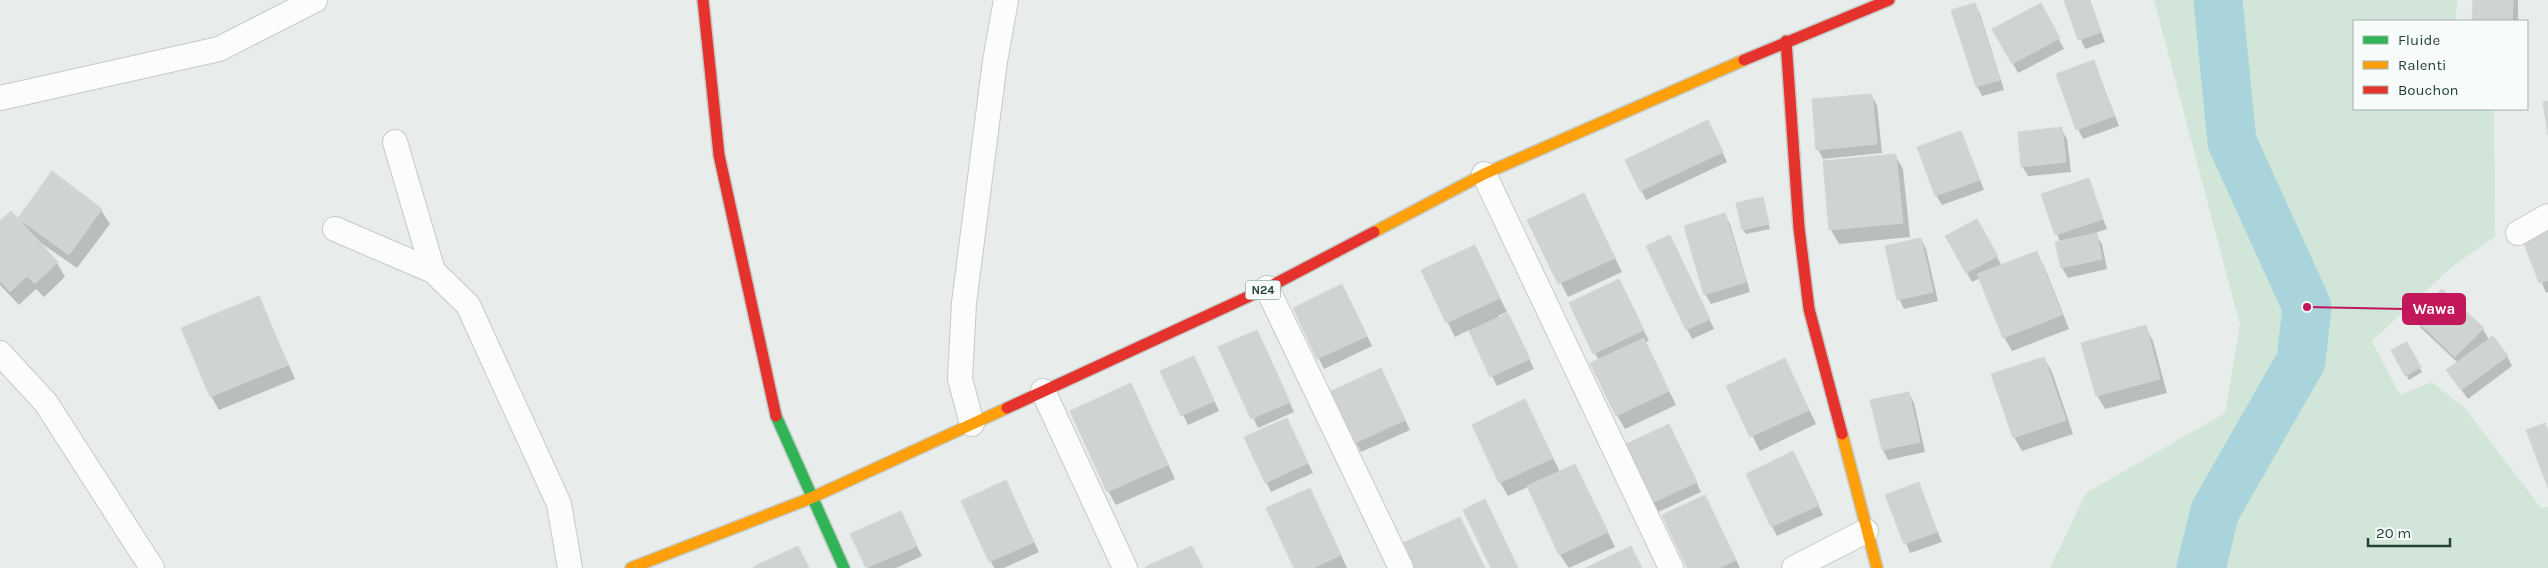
<svg xmlns="http://www.w3.org/2000/svg" width="2548" height="568" viewBox="0 0 2548 568" font-family="Karla,sans-serif">
<rect width="100%" height="100%" fill="#e8edeb"/>
<!-- green -->
<path fill="#d1e6d8" d="M2154,0h304l-3,21h-101v88h140l1,128 -41,28 -82,76 28,54 32,-13 33,26 76,100 7,-1v61h-498l36,-75 139,-80 15,-88z"/>
<!-- shadow -->
<g fill="#0003">
<path d="M2065,0h25l15,42 -20,7z"/>
<path d="M2474,0h44v21h-45z"/>
<path d="M1975,4l5,10 24,76 -22,6 -5,-10z"/>
<path d="M2046,15l18,34 -46,24 -24,-44z"/>
<path d="M2094,62l25,64 -36,13 -5,-10z"/>
<path d="M1871,95l6,10 5,48 -59,6 -5,-10z"/>
<path d="M2061,129l6,10 4,33 -43,4 -6,-10z"/>
<path d="M1713,132l14,30 -81,38 -5,-10z"/>
<path d="M1961,132l23,58 -42,15 -6,-10z"/>
<path d="M1895,155l8,14 7,68 -71,7 -8,-14 -7,-68z"/>
<path d="M2088,180l19,49 -12,4 7,11 5,25 -39,9 -6,-10 -6,-25 4,-1 -17,-47z"/>
<path d="M1584,195l38,77 -54,25 -39,-77z"/>
<path d="M1762,198l8,31 -24,5 -3,-4z"/>
<path d="M101,210l9,14 -33,44 -42,-29 22,24 8,14 -21,20 -8,-8 -17,16 -19,-20v-62l24,2 -5,-7z"/>
<path d="M1725,215l5,9 20,68 -39,12 -6,-10z"/>
<path d="M1976,220l26,46 34,-14 8,14 25,63 -57,22 -8,-14 -24,-59 -8,4 -26,-46z"/>
<path d="M2548,230v62l-2,1 -22,-55z"/>
<path d="M1921,239l5,10 12,52 -34,8 -5,-10z"/>
<path d="M1474,246l33,66 -9,4 1,3 14,5 21,45 -37,17 -28,-56 -14,7 -33,-66z"/>
<path d="M1675,246l39,83 -22,10 -5,-10z"/>
<path d="M1624,291l25,50 -4,1 31,63 -51,24 -8,-14 -18,-54 -28,-57z"/>
<path d="M1348,296l24,50 -48,23 -30,-61z"/>
<path d="M259,298l36,81 -76,31 -8,-14z"/>
<path d="M2416,319l67,10 6,11 18,16 5,10 -44,33 -14,-19 4,-17 -37,-35z"/>
<path d="M2145,327l8,14 14,52 -62,16 -8,-14z"/>
<path d="M1262,341l32,71 -36,16 -38,-80z"/>
<path d="M2406,344l16,28 -13,8 -16,-29z"/>
<path d="M2044,358l8,14 21,62 -51,17 -8,-14z"/>
<path d="M1199,367l20,44 -31,14 -26,-54z"/>
<path d="M1792,374l24,50 -56,27 -32,-64z"/>
<path d="M1386,379l24,51 -49,22 -5,-9z"/>
<path d="M1909,393l5,10 11,49 -37,8 -5,-10z"/>
<path d="M1138,399l37,80 -59,26 -8,-14z"/>
<path d="M1525,401l35,71 15,-7 40,82 -46,21 -9,-13 -32,-68 -20,9 -8,-14z"/>
<path d="M1292,429l21,44 -42,19 -26,-54z"/>
<path d="M1674,435l27,57 -45,21 -5,-10z"/>
<path d="M1798,463l25,52 -46,21 -5,-10z"/>
<path d="M1918,484l24,58 -32,11 -24,-58z"/>
<path d="M1011,492l28,60 -35,16h-10l-32,-66z"/>
<path d="M1317,504l30,64h-52z"/>
<path d="M1712,510l28,58h-51z"/>
<path d="M901,513l21,43 -26,12h-29l-15,-34z"/>
</g>
<g fill="none" stroke-linecap="round" stroke-linejoin="round">
<!-- river -->
<path stroke="#a9d4db" stroke-width="49" d="M2201,568l14,-57 86,-150 6,-54 -75,-165 -14,-142"/>
</g>
<!-- building -->
<g fill="#cfd4d2" stroke="#d1d6d4">
<path d="M2064,0h25l12,32 -23,8z"/>
<path d="M2473,0h40l-1,21h-40z"/>
<path d="M1975,3l25,77 -24,7 -25,-77z"/>
<path d="M2041,3l19,35 -48,26 -20,-35z"/>
<path d="M2094,60l20,56 -38,14 -20,-56z"/>
<path d="M1872,94l5,50 -61,6 -4,-51z"/>
<path d="M2548,101v34l-5,-33z"/>
<path d="M1708,120l15,32 -83,39 -15,-31z"/>
<path d="M2062,127l4,35 -45,5 -3,-35z"/>
<path d="M1961,131l19,49 -45,16 -18,-49z"/>
<path d="M1896,154l7,69 -74,7 -6,-69z"/>
<path d="M52,171l50,38 -33,46 -51,-37z"/>
<path d="M2089,178l14,41 -48,16 -14,-41z"/>
<path d="M1584,193l31,65 -57,26 -31,-64z"/>
<path d="M1763,197l6,27 -27,6 -6,-27z"/>
<path d="M11,211l47,51 -23,22 -8,-8 -17,16 -10,-11v-60z"/>
<path d="M1725,213l21,69 -42,13 -20,-69z"/>
<path d="M1977,219l21,37 -32,17 -21,-37z"/>
<path d="M2548,228v52l-9,3 -17,-45z"/>
<path d="M2097,233l5,26 -41,9 -6,-26z"/>
<path d="M1670,235l40,84 -24,11 -40,-84z"/>
<path d="M1921,238l12,54 -36,8 -12,-54z"/>
<path d="M1475,245l25,53 -54,25 -25,-53z"/>
<path d="M2037,251l25,64 -59,23 -26,-64z"/>
<path d="M1619,279l25,51 -51,24 -24,-51z"/>
<path d="M1342,284l25,52 -50,23 -24,-51z"/>
<path d="M2442,289l42,39 -29,29 -41,-39z"/>
<path d="M259,296l29,69 -78,32 -29,-69z"/>
<path d="M1508,313l22,46 -40,18 -21,-46z"/>
<path d="M2146,325l14,54 -64,17 -15,-53z"/>
<path d="M1257,330l33,72 -39,17 -33,-72z"/>
<path d="M2493,336l15,20 -47,34 -15,-20z"/>
<path d="M1644,338l25,53 -53,25 -26,-53z"/>
<path d="M2407,342l14,25 -16,9 -14,-26z"/>
<path d="M1194,356l20,45 -33,15 -21,-45z"/>
<path d="M2044,357l22,63 -53,18 -22,-64z"/>
<path d="M1785,358l24,52 -59,27 -24,-51z"/>
<path d="M1381,368l24,52 -50,23 -25,-51z"/>
<path d="M1131,383l37,82 -61,27 -37,-81z"/>
<path d="M1909,392l11,50 -38,8 -12,-50z"/>
<path d="M1525,399l28,59 -54,25 -27,-58z"/>
<path d="M1287,418l21,45 -43,20 -21,-46z"/>
<path d="M2545,423l3,8v57l-22,-58z"/>
<path d="M1669,424l28,58 -47,22 -28,-58z"/>
<path d="M1793,451l26,54 -48,22 -25,-53z"/>
<path d="M1575,464l33,68 -49,23 -32,-69z"/>
<path d="M1006,480l28,62 -45,20 -28,-61z"/>
<path d="M1919,482l18,50 -33,12 -19,-49z"/>
<path d="M1310,488l31,67 -28,13h-19l-28,-60z"/>
<path d="M1705,495l31,65 -17,8h-32l-25,-53z"/>
<path d="M1485,499l33,69h-27l-28,-58z"/>
<path d="M901,511l16,35 -51,22 -16,-34z"/>
<path d="M1460,517l25,51h-72l-12,-24z"/>
<path d="M798,546l11,22h-55l-1,-1z"/>
<path d="M1192,546l11,22h-57l-1,-1z"/>
<path d="M1631,546l11,22h-56z"/>
</g>
<g fill="none" stroke-linecap="round" stroke-linejoin="round">
<defs>
<g id="street">
<path d="M0,98l219,-49 96,-49"/>
<path d="M395,142l38,129"/>
<path d="M1484,174l187,394"/>
<path d="M335,229l98,42 35,34 91,199 11,64"/>
<path d="M2518,233l30,-17"/>
<path d="M1267,288l134,280"/>
<path d="M0,353l46,50 106,165"/>
<path d="M1043,391l82,177"/>
<path d="M972,424l-12,-45 4,-76 31,-242 11,-61"/>
<path d="M1794,568l72,-37"/>
</g>
<path id="fast" d="M776,416l68,152"/>
<g id="slow">
<path d="M1374,232l110,-58 260,-114"/>
<path d="M1842,434l35,134"/>
<path d="M631,568l180,-70 196,-90"/>
</g>
<g id="jam">
<path d="M703,0l16,155 57,261"/>
<path d="M1786,41l13,187 10,81 33,125"/>
<path d="M1744,60l145,-60"/>
<path d="M1007,408l260,-120 107,-56"/>
</g>
</defs>
<!-- street casing -->
<use href="#street" stroke="#c5cac8" stroke-width="26"/>
<!-- fast casing -->
<use href="#fast" stroke="#c3cbc8" stroke-width="14"/>
<!-- slow casing -->
<use href="#slow" stroke="#c3cbc8" stroke-width="14"/>
<!-- jam casing -->
<use href="#jam" stroke="#c3cbc8" stroke-width="14"/>
<!-- street -->
<use href="#street" stroke="#fcfcfc" stroke-width="24"/>
<!-- fast -->
<use href="#fast" stroke="#30b455" stroke-width="11"/>
<!-- slow -->
<use href="#slow" stroke="#ff9f0a" stroke-width="11"/>
<!-- jam -->
<use href="#jam" stroke="#e5322d" stroke-width="11"/>
</g>
<g text-anchor="middle" dominant-baseline="central" stroke-width="4.5" stroke-linejoin="round" paint-order="stroke">
<!-- shield labels -->
<rect fill="#f7fbf9" stroke="#637a73" stroke-width="1" x="1245.5" y="280.5" width="35" height="19" rx="4"/>
<g font-size="12" font-weight="bold" fill="#24423a">
<text x="1263" y="290">N24</text>
</g>
</g>
<!-- callouts -->
<path fill="none" stroke="#c2185b" stroke-width="2" d="M2307 307L2403 309"/>
<circle fill="#c2185b" stroke="#f7fbf9" stroke-width="2" cx="2307" cy="307" r="5"/>
<rect fill="#c2185b" stroke="#c2185b" stroke-width="2" x="2403" y="294" width="62" height="30" rx="5"/>
<g font-size="15" text-anchor="middle" font-weight="bold" fill="#fff">
<text x="2434" y="314">Wawa</text>
</g>
<!-- legend -->
<rect x="2353" y="20" width="175" height="90" fill="#f7fbf9" stroke="#a3b1ad"/>
<rect x="2363" y="36" width="25" height="8" fill="#30b455" stroke="#a3b1ad"/>
<text x="2398" y="45" font-size="15" fill="#24423a">Fluide</text>
<rect x="2363" y="61" width="25" height="8" fill="#ff9f0a" stroke="#a3b1ad"/>
<text x="2398" y="70" font-size="15" fill="#24423a">Ralenti</text>
<rect x="2363" y="86" width="25" height="8" fill="#e5322d" stroke="#a3b1ad"/>
<text x="2398" y="95" font-size="15" fill="#24423a">Bouchon</text>
<!-- scale -->
<path d="M2368 538v8h82v-8" fill="none" stroke="#24423a" stroke-width="2.5"/>
<text x="2376" y="538" font-size="15" fill="#24423a" stroke="#f7fbf9" stroke-width="4" paint-order="stroke">20 m</text>
</svg>
